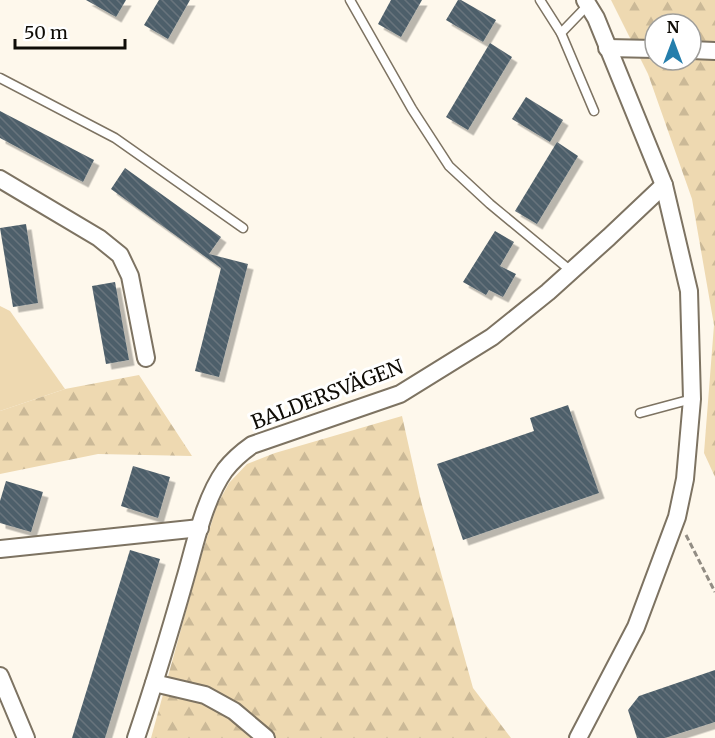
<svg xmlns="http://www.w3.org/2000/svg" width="715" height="738" viewBox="0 0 715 738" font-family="Merriweather,serif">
<defs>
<pattern id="forest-firs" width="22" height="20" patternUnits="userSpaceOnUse" patternTransform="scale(1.5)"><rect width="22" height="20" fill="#eed9b1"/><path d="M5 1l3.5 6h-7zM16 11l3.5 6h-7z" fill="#cbb997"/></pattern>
<pattern id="building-back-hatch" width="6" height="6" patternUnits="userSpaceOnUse" patternTransform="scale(1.5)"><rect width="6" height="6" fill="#4e5f6a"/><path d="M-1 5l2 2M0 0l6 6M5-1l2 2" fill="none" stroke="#68757c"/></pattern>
<filter id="shadow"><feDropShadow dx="5.5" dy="5.5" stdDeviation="0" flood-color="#0004"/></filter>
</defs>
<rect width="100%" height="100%" fill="#fef8ec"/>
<!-- green -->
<path fill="#eed9b1" d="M0,306l10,5 55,78 -65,22z"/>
<!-- forest -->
<g fill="url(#forest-firs)" fill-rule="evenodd">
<path d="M611,0h104v477l-11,-24 10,-128 -22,-126 -44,-125zM655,24h36v36h-36z"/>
<path d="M139,375l53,81 -94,-2 -98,20v-63l65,-22z"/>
<path d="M402,416l19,85 52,187 38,50h-360l48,-174 18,-59 12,-22 18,-19 28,-11z"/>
</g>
<!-- building -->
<g fill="url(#building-back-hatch)" filter="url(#shadow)">
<path d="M86,0h40l-10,17z"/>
<path d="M159,0h31l-22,39 -24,-14z"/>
<path d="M391,0h31l-21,37 -23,-13z"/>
<path d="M458,0h3l35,20 -13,22 -37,-22z"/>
<path d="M490,43l22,14 -44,73 -22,-13z"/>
<path d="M526,97l37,23 -13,22 -38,-23z"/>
<path d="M0,111l94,49 -11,22 -83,-44z"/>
<path d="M557,142l21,14 -41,68 -22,-13z"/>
<path d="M125,168l96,69 -12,17 39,10 -29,113 -24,-6 26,-103 -110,-79z"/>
<path d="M26,224l12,79 -25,4 -13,-79z"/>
<path d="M495,231l19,11 -14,24 16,8 -13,23 -14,-7 -3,5 -23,-13z"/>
<path d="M115,282l14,78 -23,4 -14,-78z"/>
<path d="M568,405l31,88 -136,47 -26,-76 97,-33 -4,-13z"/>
<path d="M133,466l37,11 -12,41 -37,-12z"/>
<path d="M6,481l37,11 -12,40 -31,-9v-22z"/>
<path d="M130,550l30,9 -55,179h-33z"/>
<path d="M715,670v52l-50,16h-28l-9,-28 11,-14z"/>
</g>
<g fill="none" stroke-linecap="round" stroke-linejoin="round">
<defs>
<g id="lane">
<path d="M350,0l62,109 37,57 41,38 81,67"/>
<path d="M540,0l21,33"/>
<path d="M588,5l-27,28 33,78"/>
<path d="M0,78l115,60 128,90"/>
<path d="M640,413l52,-14"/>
</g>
<g id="street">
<path d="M607,48l48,1"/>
<path d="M691,50l24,1"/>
<path d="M0,179l99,59 21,17 10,21 16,82"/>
<path d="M0,549l200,-21"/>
<path d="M0,676l26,62"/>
<path d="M154,683l51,12 29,16 32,27"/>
<path d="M136,738c18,-53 34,-106 49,-159 10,-34 19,-80 40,-109 7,-9 17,-18 27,-25l148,-51 92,-57 56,-45 61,-55 55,-52"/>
<path d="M578,738l58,-111 41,-110 8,-38 7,-80 -3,-108 -25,-106 -68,-167 -11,-18"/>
</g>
</defs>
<!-- lane casing -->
<use href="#lane" stroke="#7d7362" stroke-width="11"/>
<!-- street casing -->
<use href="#street" stroke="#7d7362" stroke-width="20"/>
<!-- path -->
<path stroke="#928d84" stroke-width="3" stroke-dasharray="6 3" stroke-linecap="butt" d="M686,535l29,57"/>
<!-- lane -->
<use href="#lane" stroke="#fff" stroke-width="8"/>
<!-- street -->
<use href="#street" stroke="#fff" stroke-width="16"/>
</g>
<g text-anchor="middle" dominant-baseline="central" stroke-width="6" stroke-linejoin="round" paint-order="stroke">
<!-- street labels -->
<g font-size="20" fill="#0f0c06" stroke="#fff">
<text transform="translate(327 394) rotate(-21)">BALDERSVÄGEN</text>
</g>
</g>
<!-- north arrow -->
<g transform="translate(673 42)"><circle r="28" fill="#ffffff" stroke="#9f9e9b" stroke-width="1.5"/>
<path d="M0-4.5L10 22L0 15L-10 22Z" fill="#247eac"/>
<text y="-9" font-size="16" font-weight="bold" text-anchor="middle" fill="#0f0c06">N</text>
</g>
<!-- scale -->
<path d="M15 39v9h110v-9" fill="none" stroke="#0f0c06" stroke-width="3"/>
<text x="24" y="39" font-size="18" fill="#0f0c06" stroke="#ffffff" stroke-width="4.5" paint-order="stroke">50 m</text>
</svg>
